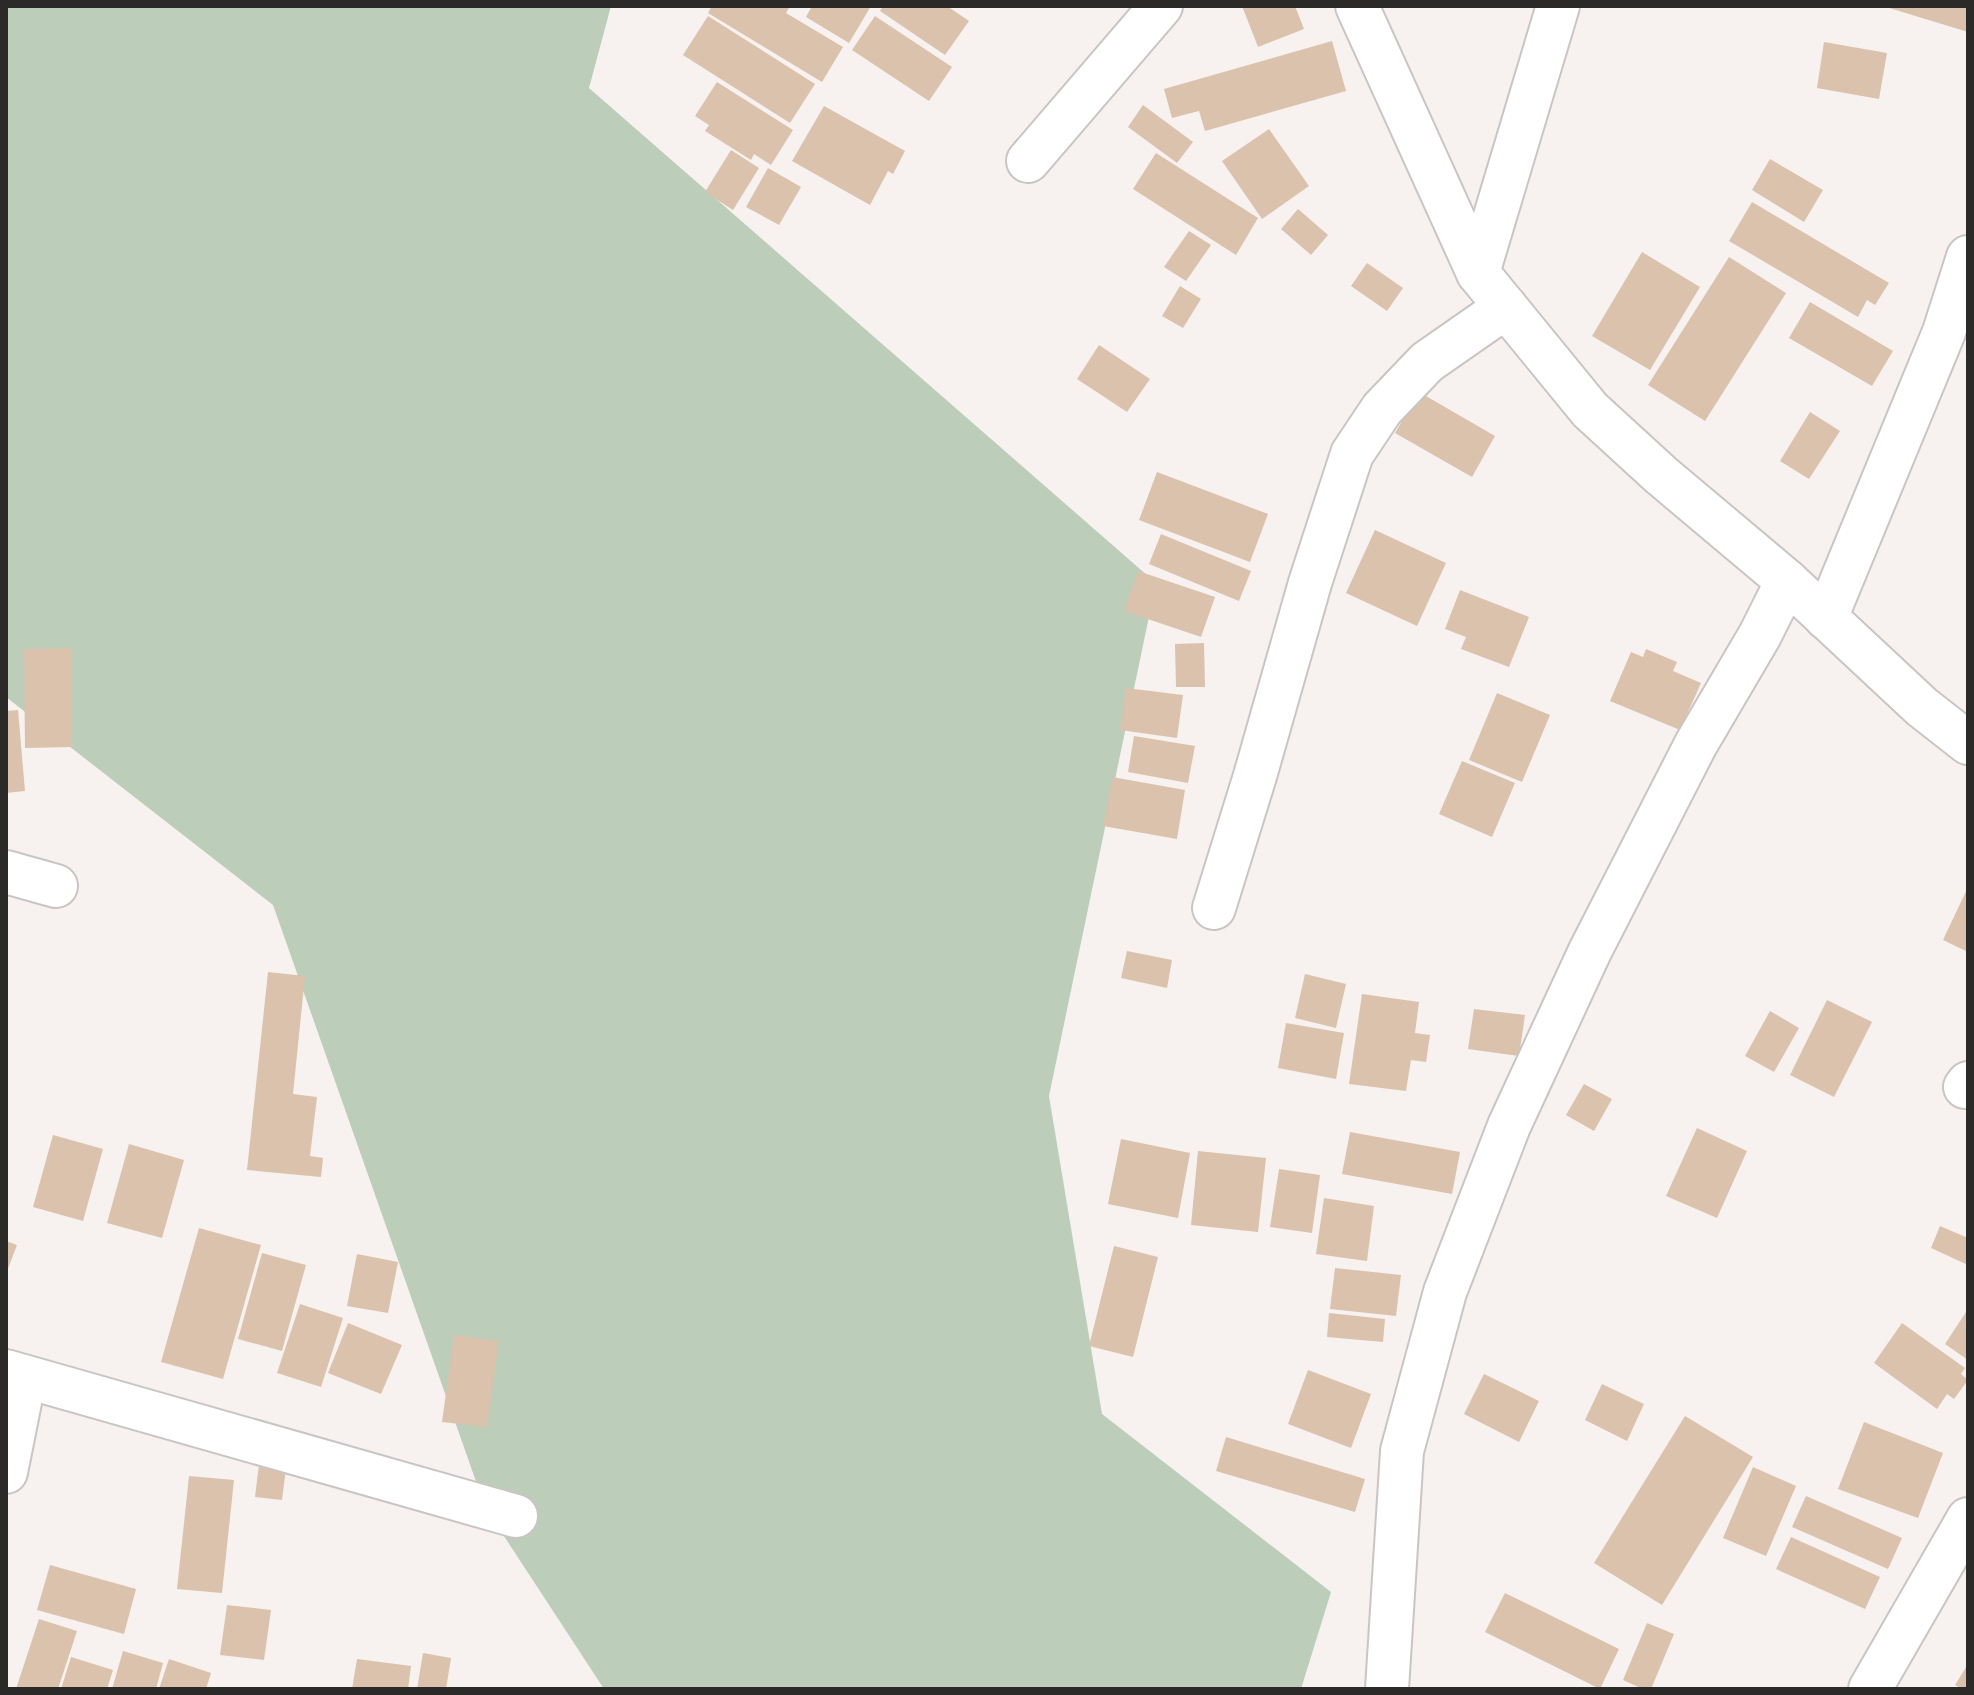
<svg xmlns="http://www.w3.org/2000/svg" width="1974" height="1695" viewBox="0 0 1974 1695" font-family="Signika,sans-serif">
<rect width="100%" height="100%" fill="#f7f2f0"/>
<!-- green -->
<path fill="#bcceb9" d="M6,6h605l-22,82 567,495 -107,513 53,318 229,178 -30,97h-697l-119,-182 -212,-602 -267,-208z"/>
<!-- building -->
<g fill="#dac2ac">
<path d="M712,6h78l-4,7 57,34 -21,35 -114,-69z"/>
<path d="M812,6h59l-22,37 -43,-26z"/>
<path d="M883,6h64l22,15 -24,34 -65,-44z"/>
<path d="M1242,6h53l9,23 -46,18z"/>
<path d="M1886,6h82v26l-82,-25z"/>
<path d="M708,16l107,68 -25,39 -107,-68z"/>
<path d="M875,16l77,51 -23,34 -77,-51z"/>
<path d="M1332,41l14,50 -141,40 -6,-20 -27,7 -8,-29z"/>
<path d="M1824,42l63,11 -8,46 -62,-11z"/>
<path d="M717,82l76,48 -22,35 -17,-11 -3,6 -46,-29 4,-6 -14,-9z"/>
<path d="M1143,105l50,37 -16,21 -49,-36z"/>
<path d="M824,106l81,45 -12,23 -5,-3 -18,34 -78,-44z"/>
<path d="M1269,129l40,57 -47,33 -40,-58z"/>
<path d="M731,150l28,18 -26,42 -28,-18z"/>
<path d="M1156,153l102,65 -22,37 -103,-66z"/>
<path d="M1770,159l53,31 -19,32 -52,-32z"/>
<path d="M768,168l33,19 -22,38 -33,-18z"/>
<path d="M1752,202l137,81 -14,22 -8,-5 -9,17 -129,-76z"/>
<path d="M1298,209l30,26 -17,20 -30,-26z"/>
<path d="M1189,231l22,14 -25,36 -22,-14z"/>
<path d="M1642,252l58,35 -50,83 -58,-34z"/>
<path d="M1729,257l57,36 -81,128 -57,-36z"/>
<path d="M1367,263l36,25 -16,23 -36,-25z"/>
<path d="M1180,286l21,13 -18,29 -21,-12z"/>
<path d="M1810,302l83,49 -21,35 -83,-48z"/>
<path d="M1099,345l51,34 -23,33 -50,-33z"/>
<path d="M1419,392l76,44 -23,41 -77,-44z"/>
<path d="M1810,412l30,19 -31,48 -29,-18z"/>
<path d="M1157,472l111,42 -18,48 -111,-42z"/>
<path d="M1375,530l71,33 -29,63 -71,-33z"/>
<path d="M1161,534l90,37 -12,30 -90,-37z"/>
<path d="M1138,571l77,26 -14,40 -77,-26z"/>
<path d="M1460,590l69,27 -20,50 -48,-18 5,-12 -21,-8z"/>
<path d="M1204,643l1,44h-29l-1,-43z"/>
<path d="M71,648l1,99 -47,1 -1,-99z"/>
<path d="M1646,649l31,13 -4,9 28,12 -21,47 -70,-29 21,-49 12,5z"/>
<path d="M1126,688l57,7 -6,43 -57,-8z"/>
<path d="M1497,693l53,22 -28,67 -53,-22z"/>
<path d="M18,710l7,81 -19,2v-82z"/>
<path d="M1134,736l61,10 -7,37 -60,-11z"/>
<path d="M1462,761l53,22 -23,54 -53,-23z"/>
<path d="M1112,777l73,13 -8,49 -74,-13z"/>
<path d="M1968,887v65l-25,-12z"/>
<path d="M1127,951l45,9 -5,28 -46,-10z"/>
<path d="M268,972l37,4 -12,118 24,3 -7,59 13,2 -2,19 -74,-7z"/>
<path d="M1305,974l41,10 -10,44 -41,-10z"/>
<path d="M1362,994l57,8 -4,31 15,2 -4,27 -15,-2 -5,31 -57,-7z"/>
<path d="M1827,1000l45,22 -38,75 -44,-22z"/>
<path d="M1474,1009l51,6 -6,41 -51,-7z"/>
<path d="M1770,1011l29,17 -25,44 -29,-16z"/>
<path d="M1286,1023l58,10 -8,46 -58,-11z"/>
<path d="M1584,1084l28,15 -18,32 -28,-16z"/>
<path d="M1697,1128l50,23 -30,67 -51,-22z"/>
<path d="M1350,1132l110,20 -8,42 -110,-20z"/>
<path d="M53,1135l50,14 -20,72 -50,-14z"/>
<path d="M1121,1139l69,14 -12,65 -70,-14z"/>
<path d="M129,1144l55,16 -22,78 -55,-15z"/>
<path d="M1198,1151l68,7 -8,74 -67,-7z"/>
<path d="M1279,1169l41,6 -8,58 -42,-6z"/>
<path d="M1324,1198l50,8 -7,55 -51,-7z"/>
<path d="M1940,1226l28,12v27l-37,-17z"/>
<path d="M199,1228l62,17 -38,134 -62,-17z"/>
<path d="M6,1241l11,4 -11,29z"/>
<path d="M1114,1246l44,11 -25,100 -44,-11z"/>
<path d="M262,1253l44,12 -24,86 -44,-12z"/>
<path d="M357,1254l41,8 -10,51 -41,-7z"/>
<path d="M1335,1268l66,7 -5,41 -66,-7z"/>
<path d="M300,1304l43,14 -22,69 -44,-14z"/>
<path d="M1968,1309v51l-23,-16z"/>
<path d="M1329,1313l56,6 -2,23 -56,-5z"/>
<path d="M348,1323l54,22 -21,49 -53,-21z"/>
<path d="M1902,1323l63,45 -4,6 7,6 -14,19 -7,-5 -10,15 -63,-46z"/>
<path d="M454,1335l45,6 -12,86 -45,-5z"/>
<path d="M1308,1370l63,24 -20,54 -63,-24z"/>
<path d="M1484,1374l55,27 -20,41 -55,-28z"/>
<path d="M1602,1384l42,20 -17,37 -42,-21z"/>
<path d="M1685,1416l68,41 -91,148 -68,-42z"/>
<path d="M1864,1422l79,31 -25,65 -80,-29z"/>
<path d="M1226,1437l139,42 -10,33 -139,-41z"/>
<path d="M260,1456l27,4 -5,40 -27,-3z"/>
<path d="M1753,1467l43,19 -30,70 -43,-18z"/>
<path d="M189,1476l45,4 -12,113 -45,-4z"/>
<path d="M1806,1496l96,42 -14,31 -96,-42z"/>
<path d="M1791,1537l89,40 -15,32 -89,-40z"/>
<path d="M50,1565l86,24 -12,45 -87,-24z"/>
<path d="M1505,1593l114,56 -19,40 -115,-57z"/>
<path d="M227,1605l44,5 -7,50 -44,-5z"/>
<path d="M39,1619l38,12 -19,58h-42z"/>
<path d="M1647,1623l27,11 -23,55h-8l-20,-9z"/>
<path d="M123,1651l40,12 -7,26h-44z"/>
<path d="M423,1653l28,5 -5,31h-29z"/>
<path d="M71,1657l42,13 -6,19h-46z"/>
<path d="M169,1659l42,14 -5,16h-47z"/>
<path d="M357,1659l54,7 -3,23h-56z"/>
<path d="M1968,1664v25h-6l-7,-4z"/>
</g>
<g fill="none" stroke-linecap="round" stroke-linejoin="round">
<defs>
<g id="minor">
<path d="M1357,6l121,267 112,137 71,65 126,106 135,126 46,36"/>
<path d="M1028,161l133,-155"/>
<path d="M1478,273l80,-267"/>
<path d="M1826,618l118,-286 24,-75"/>
<path d="M6,872l50,14"/>
<path d="M1214,908l41,-132 55,-193 42,-129 30,-45 45,-47 79,-55"/>
<path d="M1965,1087l3,-4"/>
<path d="M6,1371l510,145"/>
<path d="M6,1472l19,-95"/>
<path d="M1387,1689l15,-238 43,-159 64,-166 81,-175 106,-207 64,-109 27,-54"/>
<path d="M1870,1689l98,-170"/>
</g>
</defs>
<!-- minor casing -->
<use href="#minor" stroke="#cac5c3" stroke-width="46"/>
<!-- minor -->
<use href="#minor" stroke="#fff" stroke-width="42"/>
</g>
<!-- border -->
<rect width="1974" height="1695" fill="none" stroke="#2c2a29" stroke-width="16"/>
</svg>
